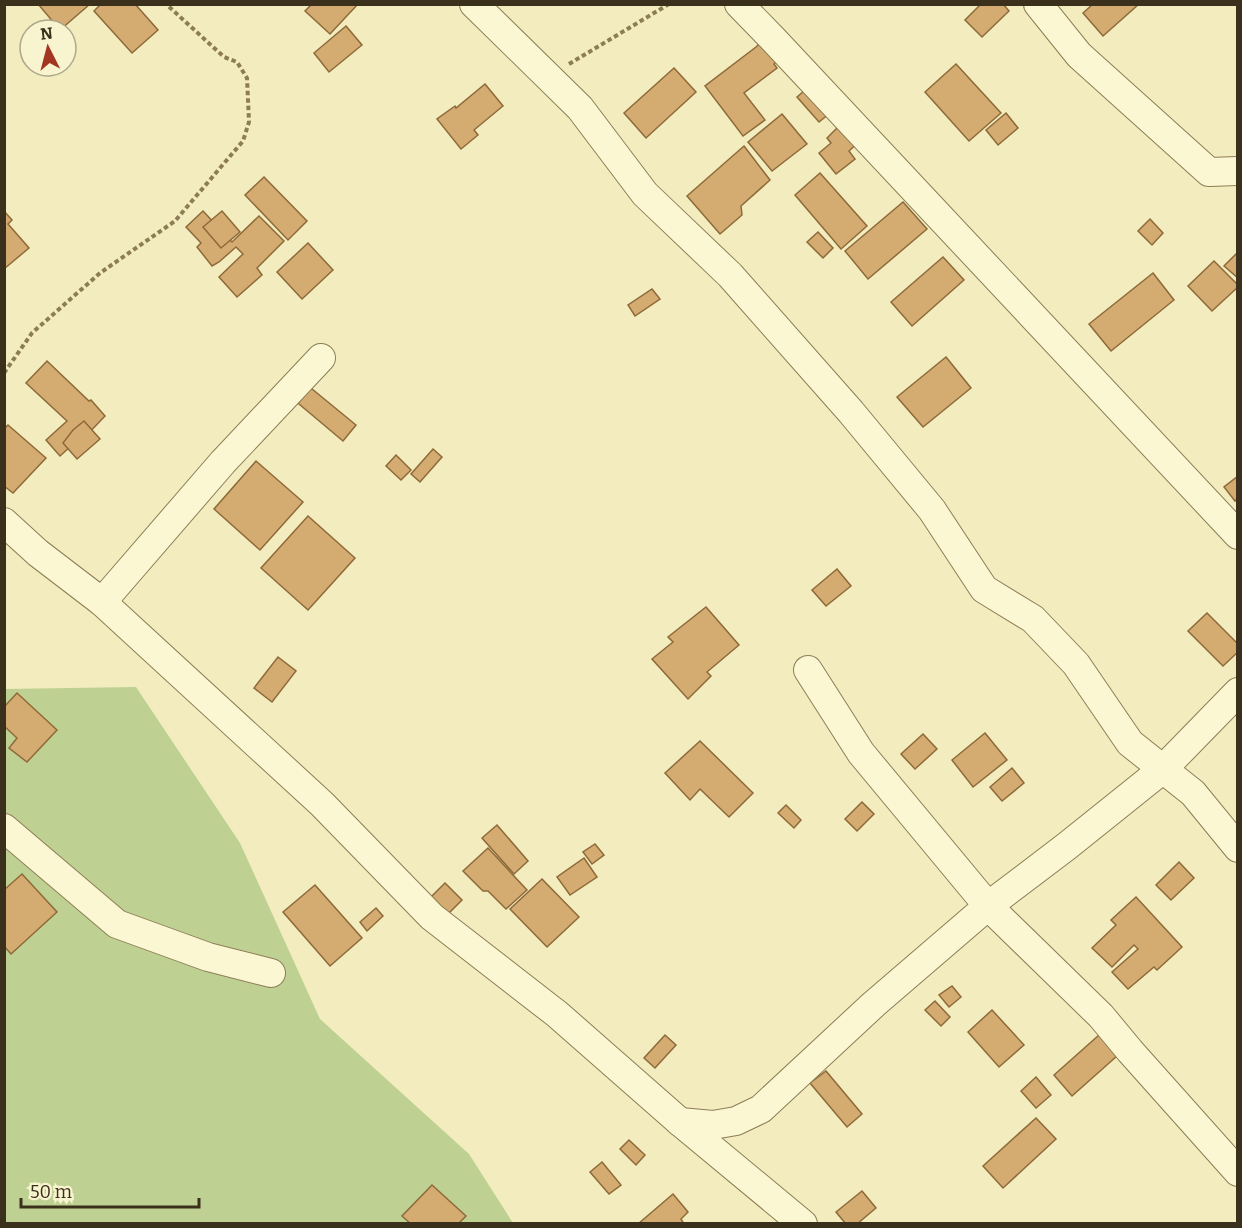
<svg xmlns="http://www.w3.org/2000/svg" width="1242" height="1228" viewBox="0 0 1242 1228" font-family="Bitter,serif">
<rect width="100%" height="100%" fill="#f2ecbf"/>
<!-- green -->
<path fill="#bed192" d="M136,687l104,156 80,176 149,135 44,69h-508l-1,-534z"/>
<!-- building -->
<g fill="#d4ac71" stroke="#8e6a39" stroke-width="1.5">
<path d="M38,4h52l-30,26z"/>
<path d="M101,4h34l23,26 -26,23 -38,-42z"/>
<path d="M312,4h46l-28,30 -25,-23z"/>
<path d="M981,4h22l6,7 -27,26 -17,-17z"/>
<path d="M1093,4h46l-36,32 -20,-23z"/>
<path d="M346,26l16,19 -33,27 -15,-19z"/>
<path d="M766,37l18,17 -10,10 3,4 -33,25 21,27 -22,16 -38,-50 51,-39z"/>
<path d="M956,64l45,49 -32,28 -44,-49z"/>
<path d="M674,68l22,24 -50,46 -22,-25z"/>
<path d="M813,83l22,26 -16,13 -22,-25z"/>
<path d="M485,84l18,22 -29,24 4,5 -17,14 -24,-30 18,-13 1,2z"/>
<path d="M1006,113l12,15 -20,17 -12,-15z"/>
<path d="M782,114l25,30 -35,27 -24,-29z"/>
<path d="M846,119l18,18 -15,14 6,8 -19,15 -17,-21 12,-10 -4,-5z"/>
<path d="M744,146l26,34 -29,26 1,9 -22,19 -33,-38z"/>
<path d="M820,173l47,53 -26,23 -46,-54z"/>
<path d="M264,177l43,44 -19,19 -43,-45z"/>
<path d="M903,202l24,27 -59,50 -23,-28z"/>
<path d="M4,211l8,9 -4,4 21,24 -25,21z"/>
<path d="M203,211l29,31 27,-26 25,25 -27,27 5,7 -25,22 -18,-20 24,-23 -7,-7 -17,15 -7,4 -15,-19 4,-4 -15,-16z"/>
<path d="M222,211l18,21 -19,16 -18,-21z"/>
<path d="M1150,219l13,14 -11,12 -14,-14z"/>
<path d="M818,232l15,16 -10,10 -16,-16z"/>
<path d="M308,243l25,27 -31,29 -25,-27z"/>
<path d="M1238,252v26l-14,-12z"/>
<path d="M943,257l21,23 -52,46 -21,-24z"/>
<path d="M1214,261l24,24v2l-26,24 -24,-25z"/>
<path d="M1153,273l21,27 -63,51 -22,-27z"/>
<path d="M652,289l8,10 -25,17 -7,-11z"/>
<path d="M946,357l25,31 -48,39 -26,-30z"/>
<path d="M47,361l42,40 2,-1 14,16 -21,22 -2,-2 -22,20 -14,-16 21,-19 -41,-38z"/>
<path d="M306,384l50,41 -13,16 -50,-42z"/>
<path d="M84,421l16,18 -23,20 -14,-16 10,-13z"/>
<path d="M8,425l38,33 -33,35 -9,-7v-57z"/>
<path d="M433,449l9,8 -22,25 -9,-8z"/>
<path d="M396,455l15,15 -10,10 -15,-14z"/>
<path d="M256,461l47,41 -43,48 -46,-41z"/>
<path d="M1238,476v22l-3,3 -11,-14z"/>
<path d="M308,516l47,42 -47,52 -47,-42z"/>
<path d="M837,569l14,17 -25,20 -14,-16z"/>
<path d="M706,607l33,38 -32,27 4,4 -23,23 -36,-40 21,-17 -5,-5z"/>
<path d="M1207,613l31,31v8l-15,14 -35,-35z"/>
<path d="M278,657l18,14 -24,31 -18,-14z"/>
<path d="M17,693l40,37 -30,32 -18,-14 8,-10 -13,-12v-19z"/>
<path d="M985,733l22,27 -34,27 -21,-27z"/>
<path d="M923,734l14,15 -22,20 -14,-15z"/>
<path d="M700,741l53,52 -24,24 -29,-28 -10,11 -25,-27z"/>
<path d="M1012,768l12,15 -22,18 -12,-14z"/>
<path d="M862,802l12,12 -17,17 -12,-12z"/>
<path d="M786,805l15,15 -7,8 -16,-15z"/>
<path d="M497,825l31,36 -14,13 -32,-36z"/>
<path d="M595,844l9,11 -12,9 -9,-12z"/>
<path d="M488,848l39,42 -21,19 -18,-18h-5l-20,-20z"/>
<path d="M584,858l13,19 -27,18 -13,-18z"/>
<path d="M1179,862l15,16 -23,22 -15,-15z"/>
<path d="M22,874l35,38 -46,42 -7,-8v-56z"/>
<path d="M542,879l37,38 -32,30 -37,-38z"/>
<path d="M445,883l17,17 -16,16 -18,-16z"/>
<path d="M315,885l47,53 -32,28 -47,-54z"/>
<path d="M1136,897l46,50 -25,23 -3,-3 -26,22 -16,-17 26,-23 -4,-4 -22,22 -20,-19 24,-23 -5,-5z"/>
<path d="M376,908l7,8 -16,15 -7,-9z"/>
<path d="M952,986l9,11 -12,10 -10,-12z"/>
<path d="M935,1001l15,16 -9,9 -16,-16z"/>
<path d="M992,1010l32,35 -25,22 -31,-35z"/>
<path d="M665,1035l11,10 -21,23 -11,-10z"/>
<path d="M1099,1035l18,21 -45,40 -18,-21z"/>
<path d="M826,1071l36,43 -15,13 -37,-44z"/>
<path d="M1036,1077l15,18 -15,13 -15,-17z"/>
<path d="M1036,1118l20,21 -53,49 -20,-22z"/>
<path d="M629,1140l16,15 -9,10 -16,-16z"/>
<path d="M602,1162l19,23 -12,9 -19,-22z"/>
<path d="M432,1185l34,31 -8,8h-47l-9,-8z"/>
<path d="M862,1191l14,17 -19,16h-11l-10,-12z"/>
<path d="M673,1194l15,18 -7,7 3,5h-46z"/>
</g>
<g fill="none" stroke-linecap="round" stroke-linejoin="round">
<defs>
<g id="street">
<path d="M474,4l106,104 65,86 85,81 121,137 81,98 52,79 49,30 43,45 54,79 63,50 45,55"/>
<path d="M739,4l34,35 465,496"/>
<path d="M1038,4l41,51 130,117 29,-1"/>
<path d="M4,522l34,31 64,49 220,202 110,113 125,97 123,108 123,102"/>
<path d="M102,602l121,-140 98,-104"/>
<path d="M808,670l53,83 127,153 113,110 29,35 108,121"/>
<path d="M4,828l113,96 91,33 63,16"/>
<path d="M680,1122l33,3 23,-4 25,-12 113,-105 114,-98 79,-60 96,-77 75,-77"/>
</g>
</defs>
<!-- street casing -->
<use href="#street" stroke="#8d7d56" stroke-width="30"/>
<!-- path -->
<g stroke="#8d7d56" stroke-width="4" stroke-dasharray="4.5 3" stroke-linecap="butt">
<path d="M569,64l100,-60"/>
<path d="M4,373l28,-40 68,-60 75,-52 68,-80 6,-19 -2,-44 -10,-16 -13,-5 -58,-53"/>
</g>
<!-- street -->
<use href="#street" stroke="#fcf7d3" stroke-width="28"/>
</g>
<!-- border -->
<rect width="1242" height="1228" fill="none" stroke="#3b301c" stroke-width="12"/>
<!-- north arrow -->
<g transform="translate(48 48) rotate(354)"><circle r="28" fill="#f9f4d0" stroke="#ada688" stroke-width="1.5"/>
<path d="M0-4.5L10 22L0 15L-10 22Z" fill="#a23620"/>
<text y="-9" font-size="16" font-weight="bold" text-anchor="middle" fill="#3b301c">N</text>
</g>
<!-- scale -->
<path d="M21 1198v9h178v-9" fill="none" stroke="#3b301c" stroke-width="3"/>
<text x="30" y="1198" font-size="18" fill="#3b301c" stroke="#f9f4d0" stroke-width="4.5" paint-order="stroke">50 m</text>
</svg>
